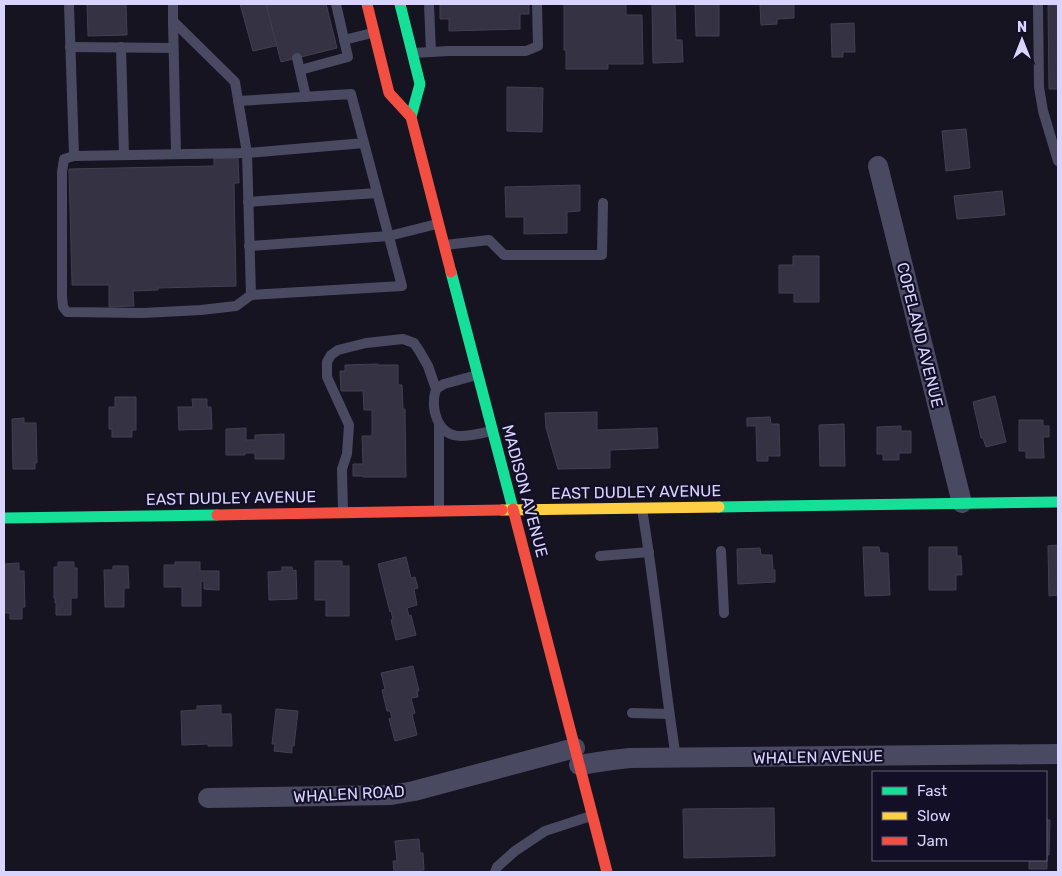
<svg xmlns="http://www.w3.org/2000/svg" width="1062" height="876" viewBox="0 0 1062 876" font-family="Rubik,sans-serif">
<rect width="100%" height="100%" fill="#161421"/>
<!-- building -->
<g fill="#343243" stroke="#433f54">
<path d="M87,4h39l1,31 -39,1z"/>
<path d="M240,4h29l11,41 -27,6z"/>
<path d="M266,4h60l11,44 -56,14z"/>
<path d="M440,4h89v10h-9v15l-71,2v-12h-9z"/>
<path d="M564,4h62v11h16l1,49h-35v5h-42v-19h-2z"/>
<path d="M652,4h23l1,36h6l1,22 -30,1z"/>
<path d="M695,4h24v32h-23z"/>
<path d="M760,4h34v14l-17,1v5l-16,1z"/>
<path d="M1048,5h10v84h-9z"/>
<path d="M854,23l1,29h-12v5h-11l-1,-33z"/>
<path d="M507,87l36,1 -1,44 -35,-1z"/>
<path d="M966,129l4,39 -24,3 -4,-40z"/>
<path d="M214,158h24l1,25h-5l2,103 -78,2v2l-25,1 1,15 -25,1v-22h-37l-3,-116 145,-3z"/>
<path d="M580,185v26l-13,1v21l-43,1v-17h-18l-1,-30z"/>
<path d="M1002,191l3,24 -48,4 -3,-23z"/>
<path d="M793,256h26v46h-25v-9h-15v-28h14z"/>
<path d="M378,364v1h20v20h4l1,24h2l1,68h-43v-1h-10v-12h10l-1,-28h10v-26h-8l-1,-19h-22l-1,-20h5v-6z"/>
<path d="M995,396l11,46 -20,5 -3,-9h-2l-8,-36z"/>
<path d="M115,397h21v33h-4v7h-20v-8h-3v-22h6z"/>
<path d="M192,399h15v8h4l1,22 -33,1 -1,-23h15z"/>
<path d="M597,412v18l60,-2 1,20 -48,2v18l-52,1 -12,-41 -1,-15z"/>
<path d="M770,417l1,7h8l1,32h-12v5h-11l-1,-35h-9v-8z"/>
<path d="M24,418v5h12l1,40h-2v6h-22l-1,-50z"/>
<path d="M1019,420h24v6h6v11h-6l1,21h-18v-7h-7z"/>
<path d="M844,424l1,42h-25l-1,-41z"/>
<path d="M901,426v5h10v22h-12v7h-16v-6h-6v-27z"/>
<path d="M246,428v12h9v-5l29,-1v25h-29v-6h-10v2h-19v-26z"/>
<path d="M1058,545v50l-9,1 -1,-50z"/>
<path d="M863,547h16l1,6h8l2,42 -25,1z"/>
<path d="M929,547h28v9h4l1,19h-6v15h-27z"/>
<path d="M760,548l1,7h11l1,15h2v12l-37,2 -1,-35z"/>
<path d="M406,557l5,21 4,-1 3,11 -4,1 3,16 -10,3 2,8 2,-1 5,20 -20,5 -5,-20 2,-1 -2,-8 -1,1 -12,-48z"/>
<path d="M315,561h27v5h7v50h-23v-16h-11z"/>
<path d="M58,562h16v6h3v30h-6v17h-15v-12h-1v-5h-1v-31h4z"/>
<path d="M175,562h25v9h19v19l-15,-1v-8h-3v25h-19v-19h-18v-22h11z"/>
<path d="M19,563v8h5l1,36h-3v12h-12v-6h-6v-49z"/>
<path d="M113,566h15l1,22h-5v19h-19l-1,-37h9z"/>
<path d="M282,567h10l1,4 3,-1 1,29 -28,1 -1,-28 14,-1z"/>
<path d="M413,666l6,25h-2l1,6 -7,1 4,15 -3,1 5,21 -22,6 -6,-22 3,-1 -2,-7h-3l-5,-21 3,-1 -4,-16z"/>
<path d="M221,705v9h10l1,32h-24v-2l-26,1 -1,-34 16,-1v-4z"/>
<path d="M276,709l22,2 -4,35h-2v7l-18,-2 1,-7h-3z"/>
<path d="M774,808l1,48 -91,2 -1,-49z"/>
<path d="M1046,820h4l-1,35h-2v14h-18v-9h17z"/>
<path d="M419,839l1,14h3l1,17h-3v2h-27l-1,-11h4l-2,-20z"/>
</g>
<g fill="none" stroke-linecap="round" stroke-linejoin="round">
<!-- lane -->
<g stroke="#4a4962" stroke-width="10">
<path d="M69,4l5,152 173,-3 -12,-71 -62,-61v-17"/>
<path d="M429,4l2,48"/>
<path d="M1038,4l1,83 4,24 15,50"/>
<path d="M173,21l3,133"/>
<path d="M344,40l28,-7"/>
<path d="M70,47l103,1"/>
<path d="M121,47l3,108"/>
<path d="M413,53l36,-2h77l12,-5 -1,-42"/>
<path d="M297,58l9,39"/>
<path d="M300,70l48,-13 -12,-53"/>
<path d="M238,101l113,-7 51,192 -151,9 -4,-142 117,-10"/>
<path d="M74,156l-10,3 -2,13v124l1,11 4,5 76,1 58,-3 35,-4 15,-11"/>
<path d="M248,202l129,-9"/>
<path d="M445,245l44,-5 15,15h98l1,-52"/>
<path d="M249,246l140,-10 48,-12"/>
<path d="M477,375l-33,9 -8,5c-6,19 1,47 25,47 9,0 21,-3 30,-5"/>
<path d="M642,509c14,83 21,166 34,249"/>
<path d="M439,510v-84"/>
<path d="M343,512l-1,-43 5,-15 2,-29 -22,-48v-15l4,-7 7,-5 28,-7 37,-4 11,4 6,9 8,14 8,23"/>
<path d="M721,551l3,62"/>
<path d="M600,556l49,-4"/>
<path d="M632,713l37,1"/>
<path d="M495,872l2,-5 18,-16 30,-20 46,-15"/>
</g>
<!-- street -->
<g stroke="#4a4962" stroke-width="20">
<path d="M878,166l84,337"/>
<path d="M579,765l33,-5 18,-2 428,-4"/>
<path d="M208,798l183,-3 23,-4 161,-43"/>
</g>
<!-- fast -->
<g stroke="#16e098" stroke-width="11">
<path d="M400,4l20,80 -9,33"/>
<path d="M451,272l62,237"/>
<path d="M719,507l339,-5"/>
<path d="M4,518l213,-3"/>
</g>
<!-- slow -->
<path stroke="#ffcf43" stroke-width="11" d="M502,510l217,-3"/>
<!-- jam -->
<g stroke="#f24e42" stroke-width="11">
<path d="M367,4l22,89 22,24 40,155"/>
<path d="M513,509l94,363"/>
<path d="M217,515l285,-5"/>
</g>
</g>
<g text-anchor="middle" dominant-baseline="central" stroke-width="4.5" stroke-linejoin="round" paint-order="stroke">
<!-- street labels -->
<g font-size="16" fill="#d9d4ff" stroke="#130f26">
<text transform="translate(920 335) rotate(76)">COPELAND AVENUE</text>
<text transform="translate(525 491) rotate(75)">MADISON AVENUE</text>
<text transform="translate(636 492) rotate(-1)">EAST DUDLEY AVENUE</text>
<text transform="translate(231 498) rotate(-1)">EAST DUDLEY AVENUE</text>
<text transform="translate(818 757) rotate(-1)">WHALEN AVENUE</text>
<text transform="translate(349 794) rotate(-3)">WHALEN ROAD</text>
</g>
</g>
<!-- border -->
<rect width="1062" height="876" fill="none" stroke="#d9d4ff" stroke-width="10"/>
<!-- legend -->
<rect x="872" y="771" width="175" height="90" fill="#130f26" stroke="#625e7d"/>
<rect x="882" y="787" width="25" height="8" fill="#16e098" stroke="#625e7d"/>
<text x="917" y="796" font-size="15" fill="#d9d4ff">Fast</text>
<rect x="882" y="812" width="25" height="8" fill="#ffcf43" stroke="#625e7d"/>
<text x="917" y="821" font-size="15" fill="#d9d4ff">Slow</text>
<rect x="882" y="837" width="25" height="8" fill="#f24e42" stroke="#625e7d"/>
<text x="917" y="846" font-size="15" fill="#d9d4ff">Jam</text>
<!-- north arrow -->
<g transform="translate(1022 40)" stroke="#130f26" stroke-width="4" paint-order="stroke">
<path d="M0-4L9 19L0 12L-9 19Z" fill="#d9d4ff"/>
<text y="-8" font-size="14" font-weight="bold" text-anchor="middle" fill="#d9d4ff">N</text>
</g>
</svg>
